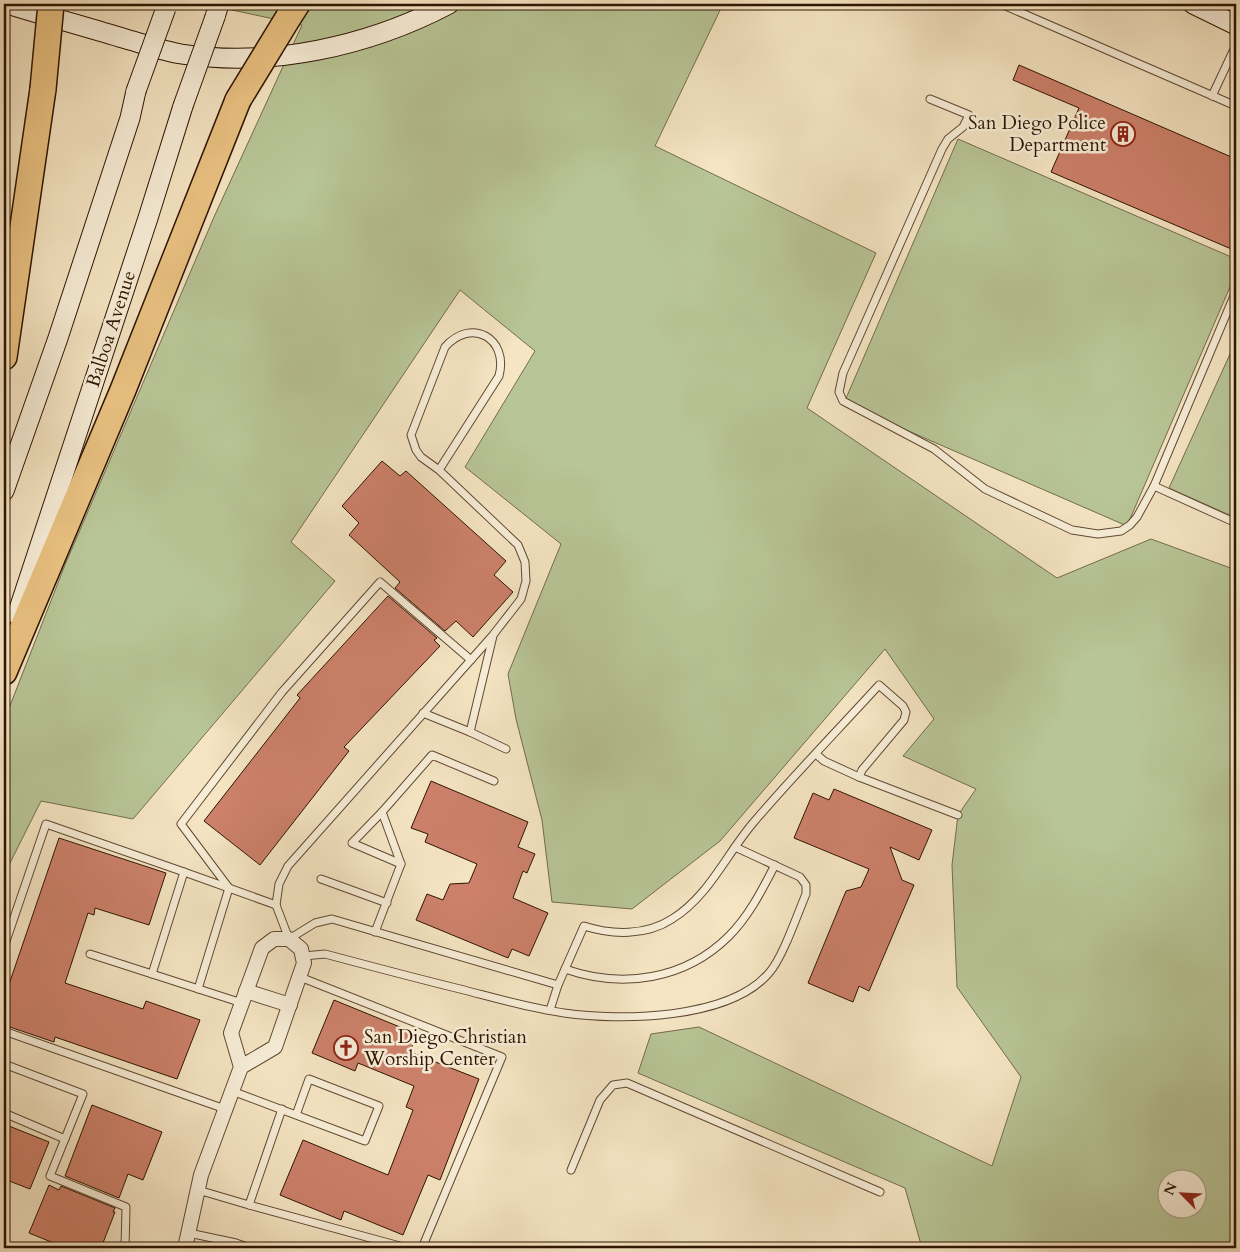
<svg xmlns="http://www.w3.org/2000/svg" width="1240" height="1252" viewBox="0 0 1240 1252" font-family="Cardo,serif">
<rect width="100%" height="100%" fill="#f5e5c3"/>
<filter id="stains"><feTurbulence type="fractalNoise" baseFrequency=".004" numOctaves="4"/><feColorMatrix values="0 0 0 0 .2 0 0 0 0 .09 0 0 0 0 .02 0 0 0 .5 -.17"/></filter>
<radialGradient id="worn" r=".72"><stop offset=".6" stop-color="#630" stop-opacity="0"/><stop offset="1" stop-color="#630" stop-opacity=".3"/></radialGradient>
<!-- green -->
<g fill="#b8c596" stroke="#736c4c" fill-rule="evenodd">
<path d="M204,4h519l-68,142 221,107 -69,155 250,170 94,-39 85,31v678h-314l-17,-60 -267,-115 13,-39 48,-7 293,139 29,-89 -64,-90 -5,-122 6,-50 18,-26 -73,-33 31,-37 -49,-70 -165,192 -88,68 -80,-7 -10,-82 -26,-101 -8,-45 53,-130 -96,-77 70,-116 -75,-61 -169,252 44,39 -202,238 -92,-18 -37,74v-154l61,-156 149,-348 88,-192zM1168,1180h30v30h-30z"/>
<path d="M958,139l278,120v14l-109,253 -283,-123z"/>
<path d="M1236,341v177l-67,-30z"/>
</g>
<!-- building -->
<g fill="#cd816b" stroke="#2e1401">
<path d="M1019,65l217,94v92l-185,-79 28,-64 -66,-28z"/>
<path d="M382,461l18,15 6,-5 100,90 -12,14 19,17 -40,45 -17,-16 -11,10 -50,-43 5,-6 -51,-47 10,-12 -17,-17z"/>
<path d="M388,596l49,42 -3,2 6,6 -96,101 5,4 -89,114 -56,-44 96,-123 -3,-3z"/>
<path d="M431,781l97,41 -10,25 17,7 -8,19 -4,-2 -10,27 35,15 -19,43 -17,-7 -4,9 -92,-38 11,-26 16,6 7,-16 19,-1 8,-19 -52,-22 3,-8 -17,-6z"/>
<path d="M834,789l98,41 -13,30 -29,-13 12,33 12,5 -45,106 -10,-5 -6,16 -45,-19 38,-92 15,-4 8,-18 -75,-31 19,-45 16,7z"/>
<path d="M59,838l107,35 -17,52 -54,-17 -1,7 -6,-2 -23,70 78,26 3,-8 54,19 -23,59 -122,-42 -1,5 -50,-17v-26z"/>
<path d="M334,1000l83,34 -7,18 69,27 -39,101 -12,-5 -25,60 -59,-24 -3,9 -61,-25 23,-55 85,35 25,-65 -7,-3 8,-21 -56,-23 -3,8 -43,-18z"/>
<path d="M92,1105l70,27 -19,48 -15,-6 -9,24 -54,-22z"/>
<path d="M4,1124l45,18 -19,47 -26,-10z"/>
<path d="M49,1185l10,5 2,-4 54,22 -2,4h2l-14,36h-35l-37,-15z"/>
</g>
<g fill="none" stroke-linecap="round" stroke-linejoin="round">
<defs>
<g id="service">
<path d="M1001,4l235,102"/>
<path d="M1212,96l24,-51"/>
<path d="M930,99l39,16 -6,12 -15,12 -6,10 -99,224 -4,19 4,9 91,48 51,40 87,41 26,4 23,-3 9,-6 7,-8 17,-31 82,37"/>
<path d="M1154,486l82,-195"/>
<path d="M423,713l47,19 23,-96"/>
<path d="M470,732l36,17"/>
<path d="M816,754l8,7 35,16 99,38"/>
<path d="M382,812l-30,31 49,21"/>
<path d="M321,879l66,24"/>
<path d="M276,905l3,-21 9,-18 205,-231 28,-36 5,-18 -1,-19 -7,-17 -79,-75 60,-94c10,-38 -28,-59 -54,-29l-34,88 5,15 5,7 18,13"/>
<path d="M375,932l26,-68 -19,-52 50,-57 62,26"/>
<path d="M4,947l42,-123 138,48 92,33 13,34 26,-16 17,-4 226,66"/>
<path d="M90,954l152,49"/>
<path d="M304,956l21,-2c45,12 90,24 135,35 35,9 68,19 104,24 56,8 165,7 205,-40 14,-16 28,-58 37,-79v-9l-6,-8 -65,-30"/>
<path d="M565,969c57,20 120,11 164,-33 20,-20 33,-46 46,-71"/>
<path d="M152,974l32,-102"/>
<path d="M300,977l202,80 -80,191"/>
<path d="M198,989l31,-101 -48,-64 101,-132 98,-110 91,78"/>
<path d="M550,1010l8,-25 26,-59c28,9 62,10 88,-7 36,-22 54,-64 81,-96 40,-47 84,-92 126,-138l24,21 3,6 -2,8 -42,50 -3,7"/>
<path d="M4,1031l221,78"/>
<path d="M4,1064l79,30 -33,82 76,31 -1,41"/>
<path d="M232,1091l133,50 14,-35 -70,-27 -13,36"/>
<path d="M4,1113l61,26"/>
<path d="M571,1170l29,-70 13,-15 14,-2 253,109"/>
<path d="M198,1190l51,15 33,-96"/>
<path d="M249,1205l158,43"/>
<path d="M189,1233l47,10 14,5"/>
</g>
<g id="minor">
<path d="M246,991l44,14"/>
<path d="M185,1248l16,-73 40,-108 -10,-34 31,-85 12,-9h15l12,10 3,14 -29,84 -34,20"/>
</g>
<g id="secondary">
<path d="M7,4c39,12 79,23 119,35 18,5 37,12 55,15 90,14 188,-8 268,-50"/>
<path d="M1193,4l43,21"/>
<path d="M215,17l4,-13"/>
<path d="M4,491l54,-153 72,-220 6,-27"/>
<path d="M17,615l131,-397 35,-112"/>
</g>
<g id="motorway">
<path d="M288,18l9,-14"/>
<path d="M4,357l39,-268"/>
<path d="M4,672l119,-282 115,-290"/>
</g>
</defs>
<!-- service casing -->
<use href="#service" stroke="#604832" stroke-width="9"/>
<!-- minor casing -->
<use href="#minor" stroke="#604832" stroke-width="16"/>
<!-- secondary casing -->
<use href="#secondary" stroke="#2e1401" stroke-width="21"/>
<!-- motorway casing -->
<use href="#motorway" stroke="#2e1401" stroke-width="28"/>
<!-- service -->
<use href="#service" stroke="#f8eed8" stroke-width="7"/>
<!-- minor -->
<use href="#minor" stroke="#f8eed8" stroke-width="14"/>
<!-- secondary -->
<use href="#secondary" stroke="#f8eed8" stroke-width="19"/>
<!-- motorway -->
<use href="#motorway" stroke="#eac282" stroke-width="25"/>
<defs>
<g id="secondary-bridge">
<path d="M136,91l30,-83"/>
<path d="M183,106l32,-89"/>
</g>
<g id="motorway-bridge">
<path d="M43,89l8,-85"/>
<path d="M238,100l50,-82"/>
</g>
</defs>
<!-- secondary-bridge casing -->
<use href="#secondary-bridge" stroke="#2e1401" stroke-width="21" stroke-linecap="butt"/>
<!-- motorway-bridge casing -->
<use href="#motorway-bridge" stroke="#2e1401" stroke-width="28" stroke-linecap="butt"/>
<!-- secondary-bridge -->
<use href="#secondary-bridge" stroke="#f8eed8" stroke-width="19"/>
<!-- motorway-bridge -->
<use href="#motorway-bridge" stroke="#eac282" stroke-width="25"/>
</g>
<!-- icons -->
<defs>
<symbol id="building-ring" viewBox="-11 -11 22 22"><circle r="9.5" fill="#f8eed8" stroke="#8f2418" stroke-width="1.5"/><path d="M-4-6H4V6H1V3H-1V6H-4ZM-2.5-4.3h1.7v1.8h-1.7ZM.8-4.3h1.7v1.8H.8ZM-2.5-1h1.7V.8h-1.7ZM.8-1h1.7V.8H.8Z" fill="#8f2418"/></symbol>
<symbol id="church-ring" viewBox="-11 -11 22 22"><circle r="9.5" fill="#f8eed8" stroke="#8f2418" stroke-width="1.5"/><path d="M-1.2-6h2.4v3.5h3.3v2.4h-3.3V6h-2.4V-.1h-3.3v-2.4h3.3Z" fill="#8f2418"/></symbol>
</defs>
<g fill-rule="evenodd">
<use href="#building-ring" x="1109" y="120" width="28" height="28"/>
<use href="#church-ring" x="332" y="1034" width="28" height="28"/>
</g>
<g text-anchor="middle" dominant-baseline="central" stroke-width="5" stroke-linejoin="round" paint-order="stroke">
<!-- poi labels -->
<g font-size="19" fill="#2e1401" stroke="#f8eed8" text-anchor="end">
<text x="1106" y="123">San Diego Police<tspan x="1106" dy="22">Department</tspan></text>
<text x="364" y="1037" text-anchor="start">San Diego Christian<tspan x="364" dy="22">Worship Center</tspan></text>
</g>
<!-- street labels -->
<g font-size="19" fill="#2e1401" stroke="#f8eed8">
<text transform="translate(111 329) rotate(-72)">Balboa Avenue</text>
</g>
</g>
<!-- margin -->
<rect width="1240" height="1252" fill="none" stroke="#f5e5c3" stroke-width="20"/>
<rect x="5" y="5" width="1230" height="1242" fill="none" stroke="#2e1401" stroke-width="2.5"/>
<rect x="10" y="10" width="1220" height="1232" fill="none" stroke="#2e1401"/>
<!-- north arrow -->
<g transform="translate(1182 1194) rotate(294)"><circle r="24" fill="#f8eed8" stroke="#a79782"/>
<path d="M0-4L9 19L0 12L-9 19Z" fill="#8f2418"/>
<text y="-8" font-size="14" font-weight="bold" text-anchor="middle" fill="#2e1401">N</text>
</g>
<rect width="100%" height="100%" filter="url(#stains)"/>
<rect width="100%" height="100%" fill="url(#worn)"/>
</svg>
